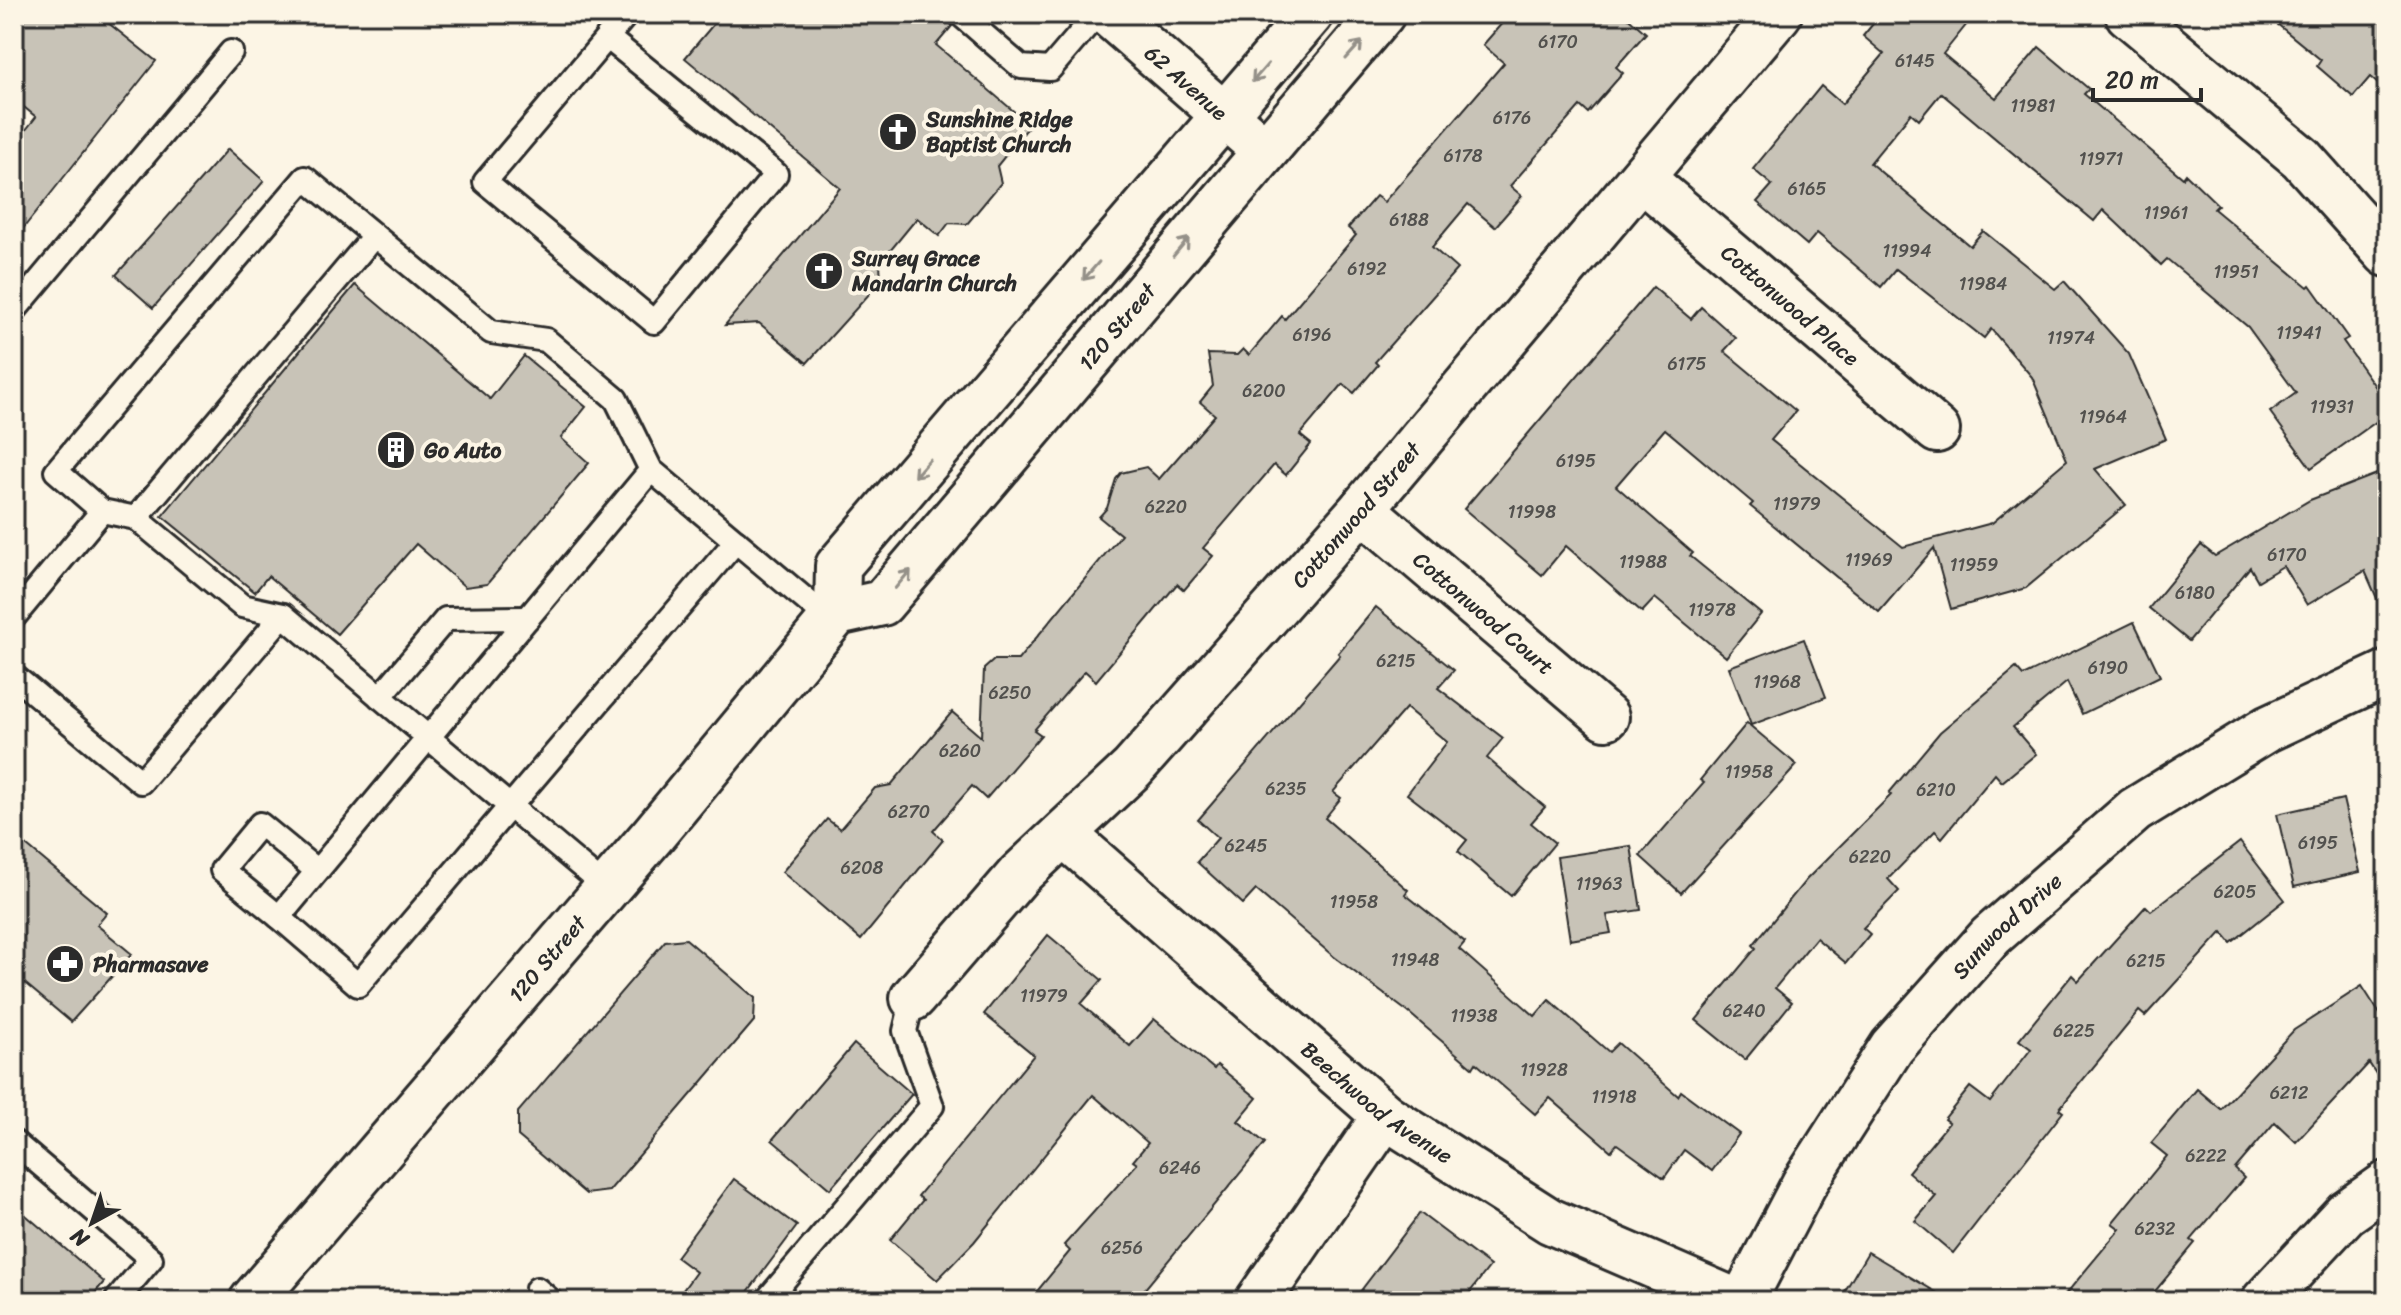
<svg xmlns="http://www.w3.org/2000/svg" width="2401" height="1315" viewBox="0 0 2401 1315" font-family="Sriracha,sans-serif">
<rect width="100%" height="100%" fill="#fcf5e5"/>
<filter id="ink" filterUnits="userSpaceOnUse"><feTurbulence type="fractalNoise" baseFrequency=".0125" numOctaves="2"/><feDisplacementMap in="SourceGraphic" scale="16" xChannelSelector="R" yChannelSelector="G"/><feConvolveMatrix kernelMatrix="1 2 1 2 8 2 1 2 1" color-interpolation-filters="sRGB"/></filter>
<g filter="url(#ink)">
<!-- building -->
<g fill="#c8c3b7" stroke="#2b2b2b" stroke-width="2">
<path d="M14,14h83l59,47 -142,179v-95l22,-28 -22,-18z"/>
<path d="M722,14h225l5,12 -16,19 94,80 -33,41 4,17 -34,41 -18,-1 -10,13 -22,-18 -37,45 1,18 -74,82 -48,-40 -34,2 115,-137 -155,-130z"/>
<path d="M1510,14h114l22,19 -30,34 7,6 -35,40 -8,-7 -70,80 12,10 -27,31 -27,-23 -36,43 25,22 -82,93 3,3 -24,28 -11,-9 -43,51 11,9 -25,31 -12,-10 -71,83 10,8 -29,34 -7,-6 -81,97 -11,-10 -51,59 7,5 -55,64 -14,-13 -39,45 10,9 -82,100 -79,-68 45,-53 13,10 35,-41 16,-3 61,-73 29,25 3,-68 10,-9h24l103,-125 -22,-18 8,-9 9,-29 5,-6 25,-6 13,12 56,-64 -15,-13 13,-16 -5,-32 29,1 6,-6 6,6 33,-39 3,3 71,-84 -8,-7 28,-32 8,6 120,-139 -21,-18z"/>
<path d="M1881,14h94l-32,40 53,44 43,-51 50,42 -5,5 99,84 3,-4 32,31 -4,4 94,78 2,-2 38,53 -5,3 44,62v11l-76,54 -41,-56 26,-19 -48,-66 -81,-68 -6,6 -58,-55 -9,11 -153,-128 -22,27 -8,-7 -41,50 100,83 13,-15 72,58 9,-8 65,73 37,85 -71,30 31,36 -100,83 -75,21 -17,-61 -55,64 -129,-106 3,-3 -88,-74 -49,57 77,67 -3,3 71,58 -35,43 -71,-59 -13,14 -76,-66 -24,29 -78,-66 189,-222 38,32 10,-12 35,31 -12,13 72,60 -25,29 132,107 89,-24 75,-63 -35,-83 -41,-48 -7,9 -88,-69 -15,18 -64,-54 -10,12 -50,-43 15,-17 -19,-16 68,-83 21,18 42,-50 -21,-18z"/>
<path d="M2265,14h122v78l-17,-15 -17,20 -36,-31 4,-6z"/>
<path d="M228,149l36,32 -111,127 -37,-33z"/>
<path d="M355,285l135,114 34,-43 62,51 -25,31 28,25 -102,121 -22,3 -49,-43 -79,90 -69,-58 -13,16 -93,-76z"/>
<path d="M2387,470v151l-22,-50 -58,34 -24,-39 -25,15 -8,-14 -61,74 -40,-33 52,-63 14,11 95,-56z"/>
<path d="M1376,607l78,63 -16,18 65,50 -16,20 58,49 -14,16 24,20 -44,53 -53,-45 9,-11 -60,-46 40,-52 -41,-34 -73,84 8,6 -16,20 83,72 -3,4 60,48 -6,7 76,67 14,-16 60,52 9,-9 60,53 3,-5 58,43 -27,37 -28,-21 -20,28 -47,-34 -6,7 -61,-53 -15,16 -59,-51 -3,5 -65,-56 -75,-56 -77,-66 -13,14 -46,-42 21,-24 -20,-18 142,-165 -2,-2z"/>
<path d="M2134,622l26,54 -78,38 -15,-32 -54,45 23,27 -34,28 -7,-8 -53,64 -7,-7 -47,48 11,12 -36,37 7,6 -24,29 -30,-25 -41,50 17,14 -47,58 -49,-40 60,-72 -3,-3 53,-65 85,-85 -2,-2 51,-61 76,-64 7,8z"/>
<path d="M1804,639l22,58 -75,28 -22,-58z"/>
<path d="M1747,723l50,42 -116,128 -41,-37 64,-73 -4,-3z"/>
<path d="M2343,799l17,73 -66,15 -17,-73z"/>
<path d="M14,835l93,78 -10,12 35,29 -61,68 -57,-48z"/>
<path d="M2240,842l45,58 -54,43 -9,-11 -77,84 -6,-5 -80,98 4,3 -110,141 -38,-32 21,-25 -28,-24 41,-49 -5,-4 26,-32 20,15 41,-53 -12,-9 53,-65 6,6 68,-75 5,5z"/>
<path d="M1631,846l10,64 -34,5 4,18 -41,7 -13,-83z"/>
<path d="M1048,935l54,45 -21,24 49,42 24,-27 60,50 3,-4 40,33 -19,23 27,22 -130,158h-106l41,-50 -6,-6 73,-81 -4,-3 15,-18 -55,-48 -119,147 -37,38 -47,-40 33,-40 -5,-4 116,-141 -50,-41z"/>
<path d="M686,939l69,59 -1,23 -145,170 -23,3 -68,-58v-24l147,-171z"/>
<path d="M2362,986l25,39v66l-18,-28 -73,79 -21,-20 -40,47 9,9 -53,62 4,3 -48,58h-87l60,-72 -8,-6 55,-67 -16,-13 46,-54 24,20 73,-79z"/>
<path d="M854,1044l58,50 -82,95 -58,-49z"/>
<path d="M734,1179l63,47 -56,75h-66l21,-29 -20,-15z"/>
<path d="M14,1205l90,77 -16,19h-74z"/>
<path d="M1420,1213l70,53 -27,35h-110z"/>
<path d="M1868,1252l83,49h-112z"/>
</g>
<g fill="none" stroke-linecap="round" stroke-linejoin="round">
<defs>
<g id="service">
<path d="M961,15l60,52 29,2 47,-55"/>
<path d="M607,37l169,137 -122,148 -169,-140c48,-56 95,-112 142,-168"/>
<path d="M374,236l-238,282 -34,-7 -46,-40 249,-293 186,154 55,8 70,59 35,71 180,151"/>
<path d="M14,311l217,-259"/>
<path d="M651,470l-372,447 79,68 378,-444"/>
<path d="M136,518l106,88 41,9"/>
<path d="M14,617l88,-106"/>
<path d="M14,676l127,106 142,-167 324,273"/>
<path d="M380,697l66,-78 82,-1"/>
<path d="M279,917l-57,-47 38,-46 57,47"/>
<path d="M14,1142l137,117 -35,42"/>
<path d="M537,1289l14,12"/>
<path d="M766,1301l166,-195 -27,-75 8,-33"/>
</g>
<g id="minor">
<path d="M2128,14l173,144 86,96"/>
<path id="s1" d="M1643,179l294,251"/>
<path id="s2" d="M1362,509l244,208"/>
<path id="s3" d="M1066,836l319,280 165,105 185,80"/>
<path id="s4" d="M913,998l106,-123 113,-106 230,-260 417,-495"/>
<path d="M1258,1301l127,-185"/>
<path id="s5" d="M1743,1301l61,-117 88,-137 99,-111 144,-126 132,-81 120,-56"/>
<path d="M2264,1301l82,-88 41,-29"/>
</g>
<g id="tertiary">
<path id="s6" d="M1108,14l156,136"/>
</g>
<g id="secondary">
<path d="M837,613l1,-47 473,-552"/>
<path id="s7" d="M252,1301l401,-466 184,-222 45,-10 500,-589"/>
</g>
</defs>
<!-- service casing -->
<use href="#service" stroke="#2b2b2b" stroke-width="28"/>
<!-- minor casing -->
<use href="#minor" stroke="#2b2b2b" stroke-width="50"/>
<!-- tertiary casing -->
<use href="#tertiary" stroke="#2b2b2b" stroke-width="50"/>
<!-- secondary casing -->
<use href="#secondary" stroke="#2b2b2b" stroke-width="50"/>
<!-- service -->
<use href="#service" stroke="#fcf5e5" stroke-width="22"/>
<!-- minor -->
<use href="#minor" stroke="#fcf5e5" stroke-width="44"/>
<!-- tertiary -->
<use href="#tertiary" stroke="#fcf5e5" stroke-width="44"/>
<!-- secondary -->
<use href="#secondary" stroke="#fcf5e5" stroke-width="44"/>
</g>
<!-- one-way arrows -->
<defs><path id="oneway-shaft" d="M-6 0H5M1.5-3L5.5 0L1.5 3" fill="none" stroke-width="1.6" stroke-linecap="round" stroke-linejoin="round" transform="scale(2)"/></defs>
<g stroke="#949088">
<use href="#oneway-shaft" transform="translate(1354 50) rotate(-48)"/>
<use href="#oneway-shaft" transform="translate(1260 73) rotate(131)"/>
<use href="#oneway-shaft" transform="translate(1181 247) rotate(-50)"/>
<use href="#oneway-shaft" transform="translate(1091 271) rotate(131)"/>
<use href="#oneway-shaft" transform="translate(922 468) rotate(131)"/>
<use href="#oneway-shaft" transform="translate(903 579) rotate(-50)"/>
</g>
</g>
<!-- icons -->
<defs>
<symbol id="church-disc" viewBox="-11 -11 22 22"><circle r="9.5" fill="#2b2b2b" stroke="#fcf5e5"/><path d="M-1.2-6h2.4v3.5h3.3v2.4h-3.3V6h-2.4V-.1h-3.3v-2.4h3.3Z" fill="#fff"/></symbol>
<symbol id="building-disc" viewBox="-11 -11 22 22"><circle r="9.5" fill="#2b2b2b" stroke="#fcf5e5"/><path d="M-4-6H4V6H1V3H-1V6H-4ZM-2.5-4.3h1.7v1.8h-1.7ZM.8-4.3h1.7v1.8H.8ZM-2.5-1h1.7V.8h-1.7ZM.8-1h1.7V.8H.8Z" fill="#fff"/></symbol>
<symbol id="pharmacy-disc" viewBox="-11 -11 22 22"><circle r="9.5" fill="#2b2b2b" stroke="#fcf5e5"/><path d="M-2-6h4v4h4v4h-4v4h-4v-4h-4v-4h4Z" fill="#fff"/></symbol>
</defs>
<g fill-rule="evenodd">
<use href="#church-disc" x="876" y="110" width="44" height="44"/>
<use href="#church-disc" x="802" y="249" width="44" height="44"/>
<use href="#building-disc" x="374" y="428" width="44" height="44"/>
<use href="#pharmacy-disc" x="43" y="942" width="44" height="44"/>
</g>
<g text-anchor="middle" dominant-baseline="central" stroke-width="8" stroke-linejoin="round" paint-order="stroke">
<!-- number labels -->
<g font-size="18" fill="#52514e">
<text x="1558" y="42">6170</text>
<text x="1915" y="61">6145</text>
<text x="2033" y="106">11981</text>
<text x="1512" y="118">6176</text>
<text x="1463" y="156">6178</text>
<text x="2101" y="159">11971</text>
<text x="1807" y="189">6165</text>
<text x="2166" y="213">11961</text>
<text x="1409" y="220">6188</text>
<text x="1907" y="251">11994</text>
<text x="1367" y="269">6192</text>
<text x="2236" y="272">11951</text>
<text x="1983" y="284">11984</text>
<text x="2299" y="333">11941</text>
<text x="1312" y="335">6196</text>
<text x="2071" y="338">11974</text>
<text x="1687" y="364">6175</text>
<text x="1264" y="391">6200</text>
<text x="2332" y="407">11931</text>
<text x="2103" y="417">11964</text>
<text x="1576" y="461">6195</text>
<text x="1797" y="504">11979</text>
<text x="1166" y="507">6220</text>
<text x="1532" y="512">11998</text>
<text x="2287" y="555">6170</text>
<text x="1869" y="560">11969</text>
<text x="1643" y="562">11988</text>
<text x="1974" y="565">11959</text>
<text x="2195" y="593">6180</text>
<text x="1712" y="610">11978</text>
<text x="1396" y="661">6215</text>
<text x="2108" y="668">6190</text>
<text x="1777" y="682">11968</text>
<text x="1010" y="693">6250</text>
<text x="960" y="751">6260</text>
<text x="1749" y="772">11958</text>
<text x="1286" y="789">6235</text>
<text x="1936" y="790">6210</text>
<text x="909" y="812">6270</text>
<text x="2318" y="843">6195</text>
<text x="1246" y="846">6245</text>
<text x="1870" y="857">6220</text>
<text x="862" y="868">6208</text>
<text x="1599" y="884">11963</text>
<text x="2235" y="892">6205</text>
<text x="1354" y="902">11958</text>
<text x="1415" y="960">11948</text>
<text x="2146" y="961">6215</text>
<text x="1044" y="996">11979</text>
<text x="1744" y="1011">6240</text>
<text x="1474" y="1016">11938</text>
<text x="2074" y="1031">6225</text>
<text x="1544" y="1070">11928</text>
<text x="2289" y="1093">6212</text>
<text x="1614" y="1097">11918</text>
<text x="2206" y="1156">6222</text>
<text x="1180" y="1168">6246</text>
<text x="2155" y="1229">6232</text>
<text x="1122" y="1248">6256</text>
</g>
<!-- street labels -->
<g font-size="22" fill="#2b2b2b" stroke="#fcf5e5">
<text stroke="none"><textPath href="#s6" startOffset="104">62 Avenue</textPath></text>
<text stroke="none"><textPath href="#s1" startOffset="194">Cottonwood Place</textPath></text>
<text stroke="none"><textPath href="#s7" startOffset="1312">120 Street</textPath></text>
<text stroke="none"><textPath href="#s4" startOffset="656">Cottonwood Street</textPath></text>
<text stroke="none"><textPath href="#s2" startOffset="160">Cottonwood Court</textPath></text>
<text stroke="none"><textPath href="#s5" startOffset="462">Sunwood Drive</textPath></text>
<text stroke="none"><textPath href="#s7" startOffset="452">120 Street</textPath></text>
<text stroke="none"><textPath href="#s3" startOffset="410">Beechwood Avenue</textPath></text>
</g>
<!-- poi labels -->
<g font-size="22" font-weight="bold" fill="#2b2b2b" stroke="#fcf5e5" text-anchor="start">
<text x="926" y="119">Sunshine Ridge<tspan x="926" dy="25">Baptist Church</tspan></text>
<text x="852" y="258">Surrey Grace<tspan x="852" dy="25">Mandarin Church</tspan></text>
<text x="424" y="450">Go Auto</text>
<text x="93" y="964">Pharmasave</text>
</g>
</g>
<!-- margin -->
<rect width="2401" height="1315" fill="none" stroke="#fcf5e5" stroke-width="48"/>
<rect x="24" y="24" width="2353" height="1267" fill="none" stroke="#2b2b2b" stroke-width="3" filter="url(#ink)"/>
<!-- north arrow -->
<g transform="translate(92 1223) rotate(220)" stroke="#fcf5e5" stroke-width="6" paint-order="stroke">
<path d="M0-6L14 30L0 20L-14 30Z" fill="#2b2b2b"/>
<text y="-12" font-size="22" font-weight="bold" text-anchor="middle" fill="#2b2b2b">N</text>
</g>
<!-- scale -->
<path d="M2093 88v12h108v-12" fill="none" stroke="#2b2b2b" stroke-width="4"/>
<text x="2105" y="88" font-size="24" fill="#2b2b2b" stroke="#fcf5e5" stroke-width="6" paint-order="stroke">20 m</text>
</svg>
